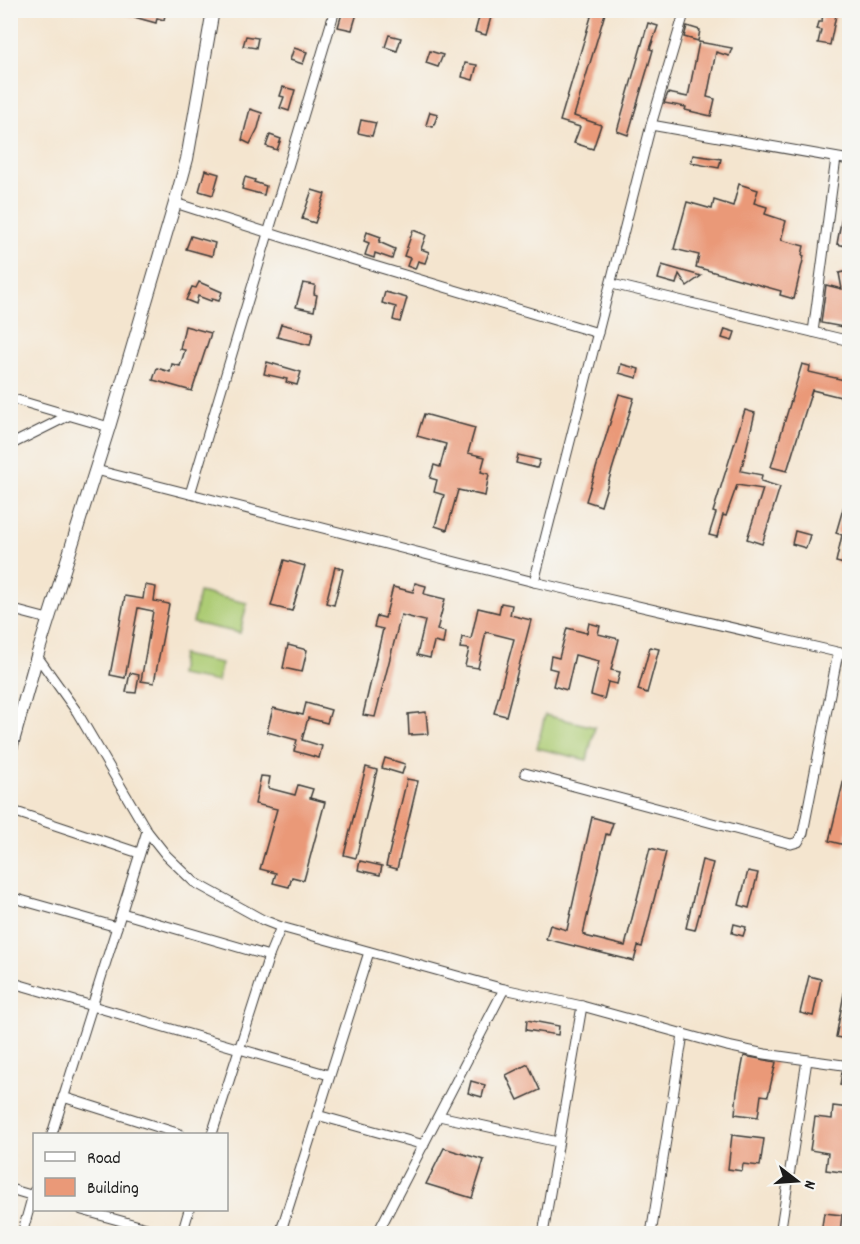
<svg xmlns="http://www.w3.org/2000/svg" width="860" height="1244" viewBox="0 0 860 1244" font-family="Dekko,sans-serif">
<rect width="100%" height="100%" fill="#f6f6f2"/>
<filter id="ink" filterUnits="userSpaceOnUse"><feTurbulence type="fractalNoise" baseFrequency=".0167" numOctaves="2"/><feDisplacementMap in="SourceGraphic" scale="12" xChannelSelector="R" yChannelSelector="G"/><feConvolveMatrix kernelMatrix="1 2 1 2 8 2 1 2 1" color-interpolation-filters="sRGB"/></filter>
<filter id="wash" filterUnits="userSpaceOnUse"><feTurbulence type="fractalNoise" baseFrequency=".008" numOctaves="4" result="noise"/><feDisplacementMap in="SourceGraphic" scale="24" xChannelSelector="R" yChannelSelector="G"/><feGaussianBlur stdDeviation="1.35" result="paint"/><feColorMatrix in="noise" values="0 0 0 0 0 0 0 0 0 0 0 0 0 0 0 0 0 1.4 0 .05"/><feComposite in="paint" operator="in"/></filter>
<g filter="url(#wash)">
<rect width="100%" height="100%" fill="#f4e5cf"/>
<!-- grass -->
<g fill="#adcc74" stroke="#647448" stroke-width="1.5">
<path d="M199,592l48,11 -7,30 -47,-10z"/>
<path d="M182,655l39,8 -3,19 -39,-7z"/>
<path d="M545,715l50,12 -8,33 -50,-12z"/>
</g>
<g id="blocks">
<!-- building -->
<g fill="#ea9978">
<path d="M123,10h43l-2,10 -7,-2 -1,5 -33,-9z"/>
<path d="M343,10h15l-6,20 -14,-3z"/>
<path d="M481,10h12l-7,25 -11,-3z"/>
<path d="M593,10h13l-32,106 27,9 -8,24 -19,-6 6,-16 -20,-6z"/>
<path d="M823,10h14l-7,35 -12,-2 3,-13 -4,-1 2,-7h3z"/>
<path d="M648,23l10,3 -8,23 3,1 -25,85 -11,-4z"/>
<path d="M687,26l13,4 -2,11 -14,-4z"/>
<path d="M389,35l12,3 -4,13 -12,-4z"/>
<path d="M246,36l12,2 -2,10 -13,-2z"/>
<path d="M699,42l33,6 -3,8 -13,-4 -9,45 8,2 -4,17 -26,-6 1,-3 -22,-4 4,-10 20,4z"/>
<path d="M294,48l13,4 -4,12 -13,-4z"/>
<path d="M430,51l13,4 -5,12 -12,-4z"/>
<path d="M465,63l12,2 -4,15 -11,-3z"/>
<path d="M283,87l12,3 -6,21 -9,-3 4,-11 -4,-1z"/>
<path d="M250,109l12,4 -4,15 -8,16 -8,-4z"/>
<path d="M430,112l8,2 -5,13 -7,-2z"/>
<path d="M361,120l15,3 -4,13 -14,-3z"/>
<path d="M270,135l11,4 -4,11 -11,-4z"/>
<path d="M693,155l28,4 -2,9 -28,-5z"/>
<path d="M205,170l14,4 -6,21 -14,-4z"/>
<path d="M245,177l10,3 -1,2 12,4 -2,9 -22,-6z"/>
<path d="M739,184l19,6 -4,13 13,4 -2,7 21,7 -5,19 23,6 -2,9 2,1 -10,43 -14,-4 1,-4 -85,-24 3,-12 -25,-6 13,-47 25,7 2,-9 19,6z"/>
<path d="M312,190l13,4 -10,29 -13,-4z"/>
<path d="M845,200l4,1v46l-12,-3z"/>
<path d="M413,230l13,5 -5,14 8,3 -4,11 -7,-2 -3,8 -8,-3 3,-8 -6,-2z"/>
<path d="M367,232l14,5 -2,5 16,7 -3,10 -17,-6 -1,5 -9,-3 4,-12 -5,-2z"/>
<path d="M191,236l24,7 -3,13 -26,-7z"/>
<path d="M662,265l14,4 25,7 -14,10 -8,-12 -3,10 -18,-5z"/>
<path d="M849,271v57l-28,-5 5,-38 16,4 -3,-16z"/>
<path d="M199,282l23,10 -3,9 -7,-2 -1,2 -13,-5 -2,8 -10,-4 6,-13 4,1z"/>
<path d="M303,283l12,2 -1,9 3,1 -3,16 -18,-4z"/>
<path d="M385,292l22,6 -7,24 -7,-2 3,-13 -14,-4z"/>
<path d="M281,324l32,8 -3,13 -33,-8z"/>
<path d="M185,326l26,7 -19,58 -39,-11 4,-12 13,4 2,-8 8,2 5,-16 -5,-1z"/>
<path d="M725,329l10,3 -3,9 -10,-3z"/>
<path d="M267,362l34,10 -4,13 -11,-3 1,-3 -23,-5z"/>
<path d="M621,364l18,5 -2,9 -18,-5z"/>
<path d="M802,364l8,2 -1,6 40,9v18l-37,-9 -25,81 -16,-4z"/>
<path d="M619,394l15,4 -33,108 -15,-5z"/>
<path d="M745,410l10,3 -14,58 21,4 -1,6 19,6 -18,57 -15,-5 16,-50 -26,-4 -11,31 -3,-1 -6,22 -8,-2 7,-22 -3,-1z"/>
<path d="M424,414l51,14 -7,25 17,4 -4,15 8,2 -4,22 -27,-6 -11,40 -12,-4 9,-31 -10,-3 3,-12 -7,-2 4,-13 6,2 6,-23 -29,-8z"/>
<path d="M518,455l22,5 -3,8 -21,-5z"/>
<path d="M847,495h2v50l-5,19 -8,-2 6,-27 -6,-2z"/>
<path d="M795,531l15,4 -4,13 -14,-4z"/>
<path d="M284,560l21,6 -13,45 -21,-5z"/>
<path d="M335,567l8,2 -9,36 -8,-2z"/>
<path d="M415,583l11,3 -2,8 21,5 -8,31 8,2 -2,12 -9,-2 -4,16 -13,-3 8,-34 -24,-6 -26,102 -12,-2 20,-86 -9,-2 3,-11 8,2 8,-31 20,5z"/>
<path d="M145,585l11,2 -2,14 15,3 -15,79 -13,-2 12,-70 -15,-3 -13,70 -15,-3 15,-79 18,3z"/>
<path d="M501,603l11,2 -2,10 21,5 -25,96 -12,-3 20,-74 -28,-7 -8,36 -13,-2 4,-17 -9,-1 2,-11 9,2 7,-31 21,5z"/>
<path d="M589,623l11,3 -2,8 21,5 -8,31 9,2 -3,12 -9,-2 -4,17 -13,-4 8,-34 -24,-6 -8,35 -14,-4 4,-16 -8,-2 2,-12 8,2 8,-30 20,5z"/>
<path d="M288,645l19,5 -5,22 -19,-4z"/>
<path d="M650,647l9,2 -12,44 -9,-3z"/>
<path d="M130,673l9,2 -3,18 -10,-1z"/>
<path d="M306,703l25,7 -4,13 -19,-5 -6,22 20,6 -3,12 -25,-7 3,-11 -30,-8 6,-24 30,7z"/>
<path d="M426,712l2,22 -19,1 -1,-21z"/>
<path d="M385,758l20,6 -3,10 -20,-6z"/>
<path d="M366,767l11,3 -21,88 -12,-3z"/>
<path d="M846,771l3,1v53l-4,20 -16,-4z"/>
<path d="M261,776l9,1 -2,11 27,7 3,-10 15,4 -3,9 15,4 -21,78 -12,-3 -3,10 -16,-4 3,-10 -16,-4 17,-60 -22,-5z"/>
<path d="M407,779l11,2 -21,88 -11,-3z"/>
<path d="M592,817l21,6 -4,12 -3,-1 -23,100 3,1 -1,1 40,10 25,-98 16,4 -24,95 -4,-1 -4,15 -88,-22 4,-14 17,5z"/>
<path d="M702,860l11,3 -18,67 -9,-2z"/>
<path d="M360,861l22,5 -2,9 -22,-5z"/>
<path d="M748,871l10,2 -9,35 -10,-3z"/>
<path d="M734,924l12,3 -3,9 -11,-3z"/>
<path d="M809,976l12,3 -8,37 -13,-3z"/>
<path d="M845,988h4v27l-3,24 -10,-2z"/>
<path d="M527,1020l32,6 -1,9 -32,-5z"/>
<path d="M744,1056l32,6 -8,34 -7,-1 -3,22 -23,-3 2,-22z"/>
<path d="M528,1064l12,26 -22,10 -12,-25z"/>
<path d="M842,1072l7,1v13l-9,-1z"/>
<path d="M471,1081l14,4 -3,12 -14,-4z"/>
<path d="M833,1106l16,2v65l-23,-3 2,-17 -18,-3 5,-33 17,2z"/>
<path d="M732,1135l32,4 -4,27 -17,-2 -1,7 -14,-2z"/>
<path d="M444,1148l40,12 -12,38 -46,-14z"/>
<path d="M824,1213l18,2 -2,18h-19z"/>
</g>
</g>
</g>
<g filter="url(#ink)">
<use href="#blocks" fill-opacity="0" stroke="#3c3a37" stroke-width="1.5"/>
<g fill="none" stroke-linecap="round" stroke-linejoin="round">
<defs>
<g id="street">
<path d="M651,125l199,35"/>
<path d="M175,203l176,56 247,74"/>
<path d="M612,284l238,57"/>
<path d="M813,332l23,-174"/>
<path d="M10,398l99,29"/>
<path d="M10,445l60,-30"/>
<path d="M96,470l438,112 316,73"/>
<path d="M190,494l145,-484"/>
<path d="M534,582l117,-457 34,-115"/>
<path d="M10,609l38,10"/>
<path d="M37,656l40,56 70,119 19,24 28,27 69,38 18,7 223,62 78,17 145,40 38,8 85,12"/>
<path d="M525,773l266,71 7,-2 5,-9 35,-180"/>
<path d="M10,810l129,43"/>
<path d="M10,897l107,30"/>
<path d="M122,913l147,43"/>
<path d="M10,982l319,93"/>
<path d="M63,1097l117,37"/>
<path d="M317,1115l107,30"/>
<path d="M439,1116l119,26"/>
<path d="M52,1134l95,-303"/>
<path d="M212,1134l57,-178 12,-29"/>
<path d="M10,1189l24,7"/>
<path d="M82,1210l86,24"/>
<path d="M22,1234l12,-43"/>
<path d="M182,1234l7,-24"/>
<path d="M280,1234l89,-282"/>
<path d="M377,1234l127,-245"/>
<path d="M543,1234l39,-228"/>
<path d="M651,1234l32,-200"/>
<path d="M780,1234l27,-174"/>
</g>
<path id="secondary" d="M10,752l27,-96 72,-229 66,-224 12,-44 26,-149"/>
</defs>
<!-- street casing -->
<use href="#street" stroke="#3c3a37" stroke-width="11"/>
<!-- secondary casing -->
<use href="#secondary" stroke="#3c3a37" stroke-width="14"/>
<!-- street -->
<use href="#street" stroke="#fff" stroke-width="9"/>
<!-- secondary -->
<use href="#secondary" stroke="#fff" stroke-width="12"/>
</g>
</g>
<!-- margin -->
<rect width="860" height="1244" fill="none" stroke="#f6f6f2" stroke-width="36"/>
<!-- legend -->
<rect x="33" y="1133" width="195" height="78" fill="#f6f6f2" stroke="#9f9f9c" stroke-width="1.5"/>
<rect x="45" y="1152" width="30" height="9" fill="#ffffff" stroke="#9f9f9c" stroke-width="1.5"/>
<text x="87" y="1163" font-size="18" fill="#1c1c1c">Road</text>
<rect x="45" y="1178" width="30" height="18" fill="#ea9978" stroke="#9f9f9c" stroke-width="1.5"/>
<text x="87" y="1193" font-size="18" fill="#1c1c1c">Building</text>
<!-- north arrow -->
<g transform="translate(797 1181) rotate(107)" stroke="#f6f6f2" stroke-width="4.5" paint-order="stroke">
<path d="M0-4.5L10 22L0 15L-10 22Z" fill="#1c1c1c"/>
<text y="-9" font-size="16" font-weight="bold" text-anchor="middle" fill="#1c1c1c">N</text>
</g>
</svg>
